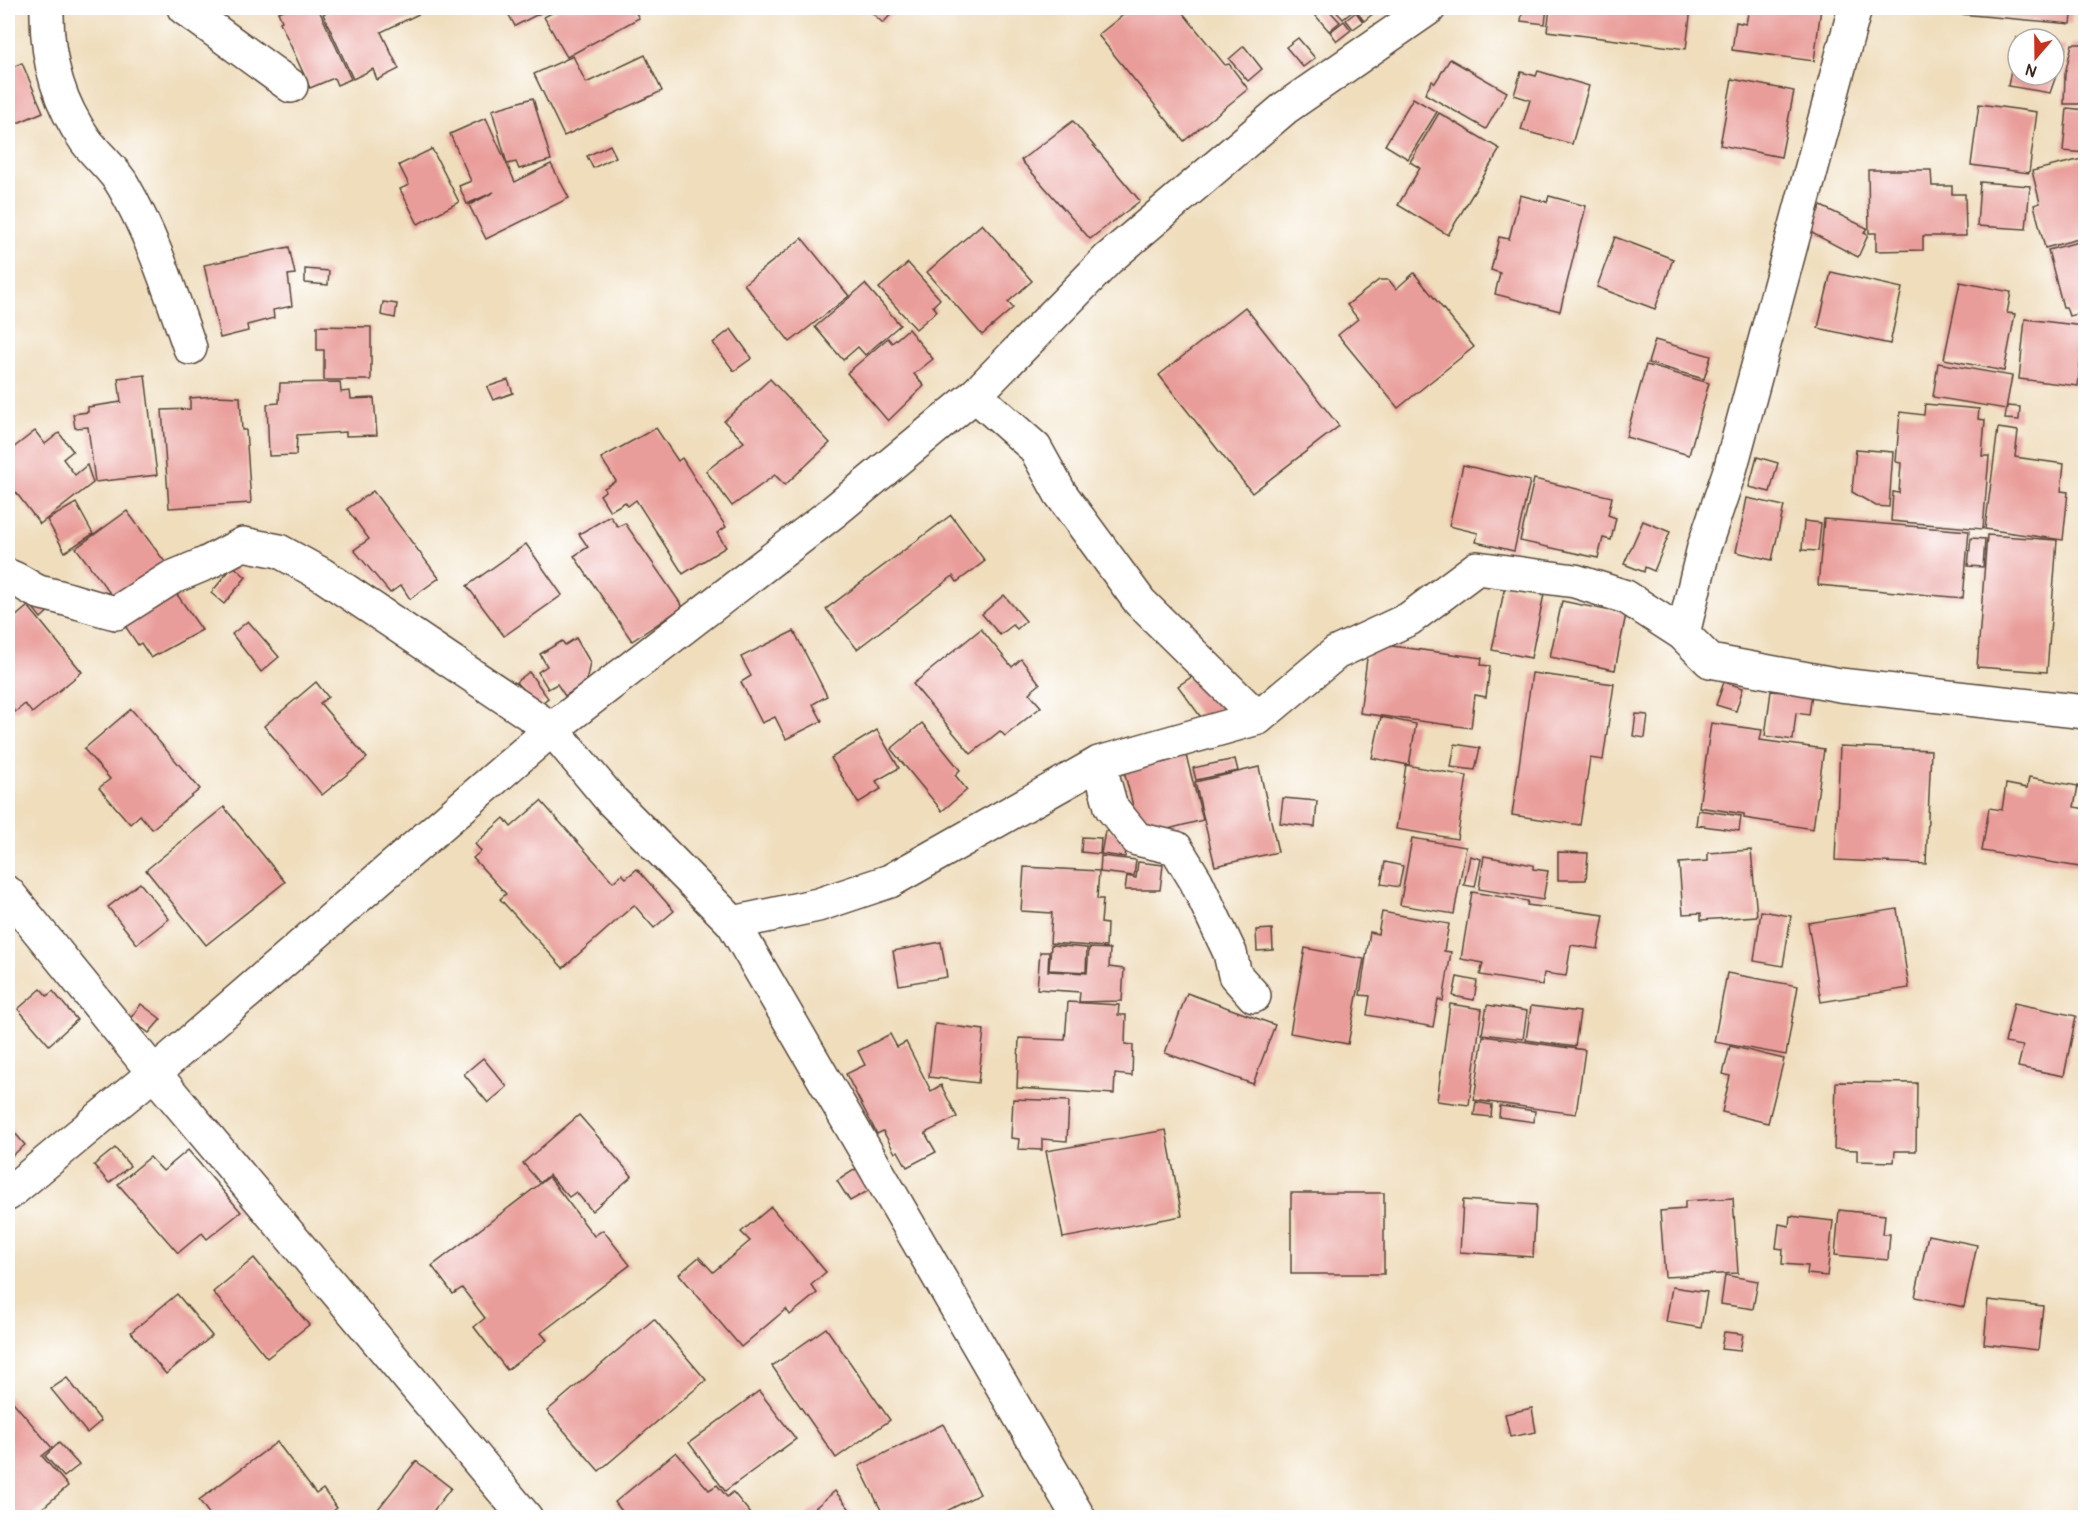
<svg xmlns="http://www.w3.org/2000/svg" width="2093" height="1525" viewBox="0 0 2093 1525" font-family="Pangolin,sans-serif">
<rect width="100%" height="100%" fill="#fff"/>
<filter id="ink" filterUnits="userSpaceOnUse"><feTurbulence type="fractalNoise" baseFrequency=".0167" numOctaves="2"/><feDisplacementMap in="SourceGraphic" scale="12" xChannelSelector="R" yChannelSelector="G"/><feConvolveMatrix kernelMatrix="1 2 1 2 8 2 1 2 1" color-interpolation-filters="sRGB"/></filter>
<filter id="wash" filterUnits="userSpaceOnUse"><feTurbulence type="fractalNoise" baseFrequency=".008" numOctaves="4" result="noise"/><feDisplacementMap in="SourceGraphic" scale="24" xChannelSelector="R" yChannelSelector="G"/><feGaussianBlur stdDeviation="1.35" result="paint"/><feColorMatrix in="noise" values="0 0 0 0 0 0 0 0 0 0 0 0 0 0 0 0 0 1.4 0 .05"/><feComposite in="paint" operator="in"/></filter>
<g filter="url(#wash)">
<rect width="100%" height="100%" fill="#efddbc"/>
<g id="blocks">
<!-- building -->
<g fill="#e99d9a">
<path d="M289,8h29l33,71 -14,6 -3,-7 -24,10 -30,-66 2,-1 -4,-9z"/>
<path d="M335,8h96l-50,24 18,37 -22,11 -4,-11 -20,10 -30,-65z"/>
<path d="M505,8h45l-35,18z"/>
<path d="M561,8h72l6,10 -72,39 -23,-40z"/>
<path d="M876,8h14l4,3 -11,12 -12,-11z"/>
<path d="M1132,8h47l46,57 4,-1 19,25 -64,52 -86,-106z"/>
<path d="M1309,8h18l13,14 -11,9z"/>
<path d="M1333,8h24l-14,11z"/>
<path d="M1360,8h20l-16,13 -8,-10z"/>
<path d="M1523,8h24l-2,16 -24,-3z"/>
<path d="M1550,8h141l-5,41 -139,-18z"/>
<path d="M1749,8h72l-7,53 -82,-11 4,-28 10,2z"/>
<path d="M1917,8h156l-2,16 -155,-14z"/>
<path d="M1356,12l7,10 -10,7 -7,-9z"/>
<path d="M1344,21l7,9 -14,11 -7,-9z"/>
<path d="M2017,37l1,38h36v-31l12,3 -16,46 -42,-7z"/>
<path d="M1298,38l17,20 -12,9 -17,-20z"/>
<path d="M2072,44h14v60h-22l1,-30z"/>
<path d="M1244,46l18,23 -14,12 -19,-22z"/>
<path d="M645,55l17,36 -98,45 -30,-62 39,-18 13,27z"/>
<path d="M1450,59l57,33 -21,37 -61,-35 7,-13 3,2z"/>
<path d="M22,63l21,49 -35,15v-58z"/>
<path d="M1538,71l51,15 -17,58 -51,-14 9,-30 -16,-5 7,-23 15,4z"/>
<path d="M1732,79l62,12 -13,66 -61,-12z"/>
<path d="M533,98l18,62 -32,9 -3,-7 -9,2 -15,-54z"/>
<path d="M1413,98l24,14 -29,47 -23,-14z"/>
<path d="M1979,104l58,8 -8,61 -58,-8z"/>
<path d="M2067,108l19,2v43l-23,-2z"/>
<path d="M1439,113l61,36 -52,86 -50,-30 22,-37 -10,-6z"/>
<path d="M486,118l29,64 36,-18 18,34 -83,41 -17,-34 25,-13 -27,12 -8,-18 12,-5 -21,-47z"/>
<path d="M1073,121l67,80 -50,38 -69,-79z"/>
<path d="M610,145l6,12 -23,11 -6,-12z"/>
<path d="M432,149l27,53 -41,22 -18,-35 9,-4 -10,-20z"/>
<path d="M2086,158v79l-41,11 -11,-43 6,-2 -8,-32z"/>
<path d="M1868,170h63l1,16h20v8h13l1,42h-43v14l-47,1v-18h-7z"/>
<path d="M1980,182l50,4 -4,43 -49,-3z"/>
<path d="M1520,195l27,7 2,-6 37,10 -26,105 -65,-17 5,-21 -9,-3 8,-33 10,2z"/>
<path d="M1821,206l46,22 -3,5 4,2 -10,22 -50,-26z"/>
<path d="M982,224l50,57 -24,21 5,6 -31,27 -55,-63z"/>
<path d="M1615,237l58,22 -18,50 -58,-22z"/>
<path d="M802,238l47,58 -59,46 -46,-58z"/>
<path d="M2086,240v72l-17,4 -3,-9h-3l-15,-57z"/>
<path d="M289,247l6,27 -7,1 4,31 -19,4 1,8 -27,7 1,6 -28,7 -16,-73z"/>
<path d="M908,263l32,36 -7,7 4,5 -21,18 -37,-41z"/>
<path d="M305,269l24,2 -1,14 -23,-2z"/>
<path d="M1831,272l71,16 -12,56 -72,-16z"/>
<path d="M1414,273l60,74 -76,61 -60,-73 20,-16 -11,-14 32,-25h10l7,9z"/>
<path d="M1960,282l51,10 -4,21 8,1 -11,57 -60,-12z"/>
<path d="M865,284l35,41 -35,30 -7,-8 -15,13 -28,-33z"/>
<path d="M383,302l14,2 -2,14 -14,-3z"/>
<path d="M1245,307l94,119 -87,67 -93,-118z"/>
<path d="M2025,319l59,7 -6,60 -59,-7z"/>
<path d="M317,326l54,1v53h-47v-30h-7z"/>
<path d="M731,329l21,29 -18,13 -21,-28z"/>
<path d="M908,329l25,30 -19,15 10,12 -36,35 -41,-48 41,-35 4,5z"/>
<path d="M1655,340l56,16 -7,23 -56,-16z"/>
<path d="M1938,363l74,13 -6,33 -73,-12z"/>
<path d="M1646,365l63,18 -20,72 -63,-18z"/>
<path d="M145,375l12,100 -62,7 -7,-55 -13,1 -2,-14 15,-2v-5l33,-5 -3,-24z"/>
<path d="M770,379l60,64 -45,42 -10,-10 -43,31 -26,-35 38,-29 -20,-21z"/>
<path d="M508,380l5,13 -20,7 -6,-13z"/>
<path d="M340,382l1,10 9,-1 1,8 23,-1 3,37 -31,1v-4l-49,3 -1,20 -27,1 -2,-52 12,-1 1,-20z"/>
<path d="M216,396l24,1 2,33h4l5,73 -82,5 -7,-98 28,-1v-11z"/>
<path d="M1925,404l54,5 -1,10 7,1 -3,36h7l-6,73 -92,-8 2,-29 6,1 2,-30 -5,-1 4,-50 24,3z"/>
<path d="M2007,406l13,1 -1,13 -14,-1z"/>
<path d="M656,428l22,33 4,-3 44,69 -9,6 9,14 -43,27 -47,-74 -8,6 -3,-4 -15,9 -10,-16 5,-4 -1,-3 12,-7 -15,-23z"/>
<path d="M1998,428l20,3 -3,26 49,7 -3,27 7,1 -5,48 -78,-11z"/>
<path d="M35,431l10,13 14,-11 14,18 -10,8 12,16 12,-10 6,18 -53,41 -32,-42v-30z"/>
<path d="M1856,449l37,3 -4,55 -13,-1 -24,-14z"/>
<path d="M1757,457l21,6 -8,29 -21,-5z"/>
<path d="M1463,465l67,16 -16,70 -38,-9 2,-9 -29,-7z"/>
<path d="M1534,479l78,18 -4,18 8,3 -5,22 -8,-2 -5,20 -78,-17z"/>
<path d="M373,491l66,87 -29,21 -9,-14 -11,8 -36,-43 15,-11 -22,-30z"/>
<path d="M1747,498l37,8 -12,54 -36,-8z"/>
<path d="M76,503l17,31 -28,18 -18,-32z"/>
<path d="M127,511l44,59 -50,38 -45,-60z"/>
<path d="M951,515l34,46 -28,21 -4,-6 -96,73 -31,-40z"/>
<path d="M610,516l8,11 7,-4 58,84 -51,34 -58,-85 14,-9 -9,-13z"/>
<path d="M1824,519l145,12 -6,67 -145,-13z"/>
<path d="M1643,521l27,11 -16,39 -9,-4 -1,5 -20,-8z"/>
<path d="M1804,521l17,2 -3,28 -16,-1z"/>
<path d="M1987,535l70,5 -10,132 -70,-5z"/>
<path d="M1971,538l14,1 -2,28 -15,-1z"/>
<path d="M526,544l36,51 -58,41 -37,-50z"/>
<path d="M233,566l13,11 -22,27 -13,-11z"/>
<path d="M171,586l31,44 -51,28 -10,-15 -3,2 -17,-25z"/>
<path d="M1505,586l39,8 -13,64 -39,-8z"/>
<path d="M1004,595l22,26 -9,8 -4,-4 -13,10 -18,-21z"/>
<path d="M1562,601l64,13 -11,56 -65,-13z"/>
<path d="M30,604l22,4 -11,10z"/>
<path d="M28,606l54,66 -50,41 -7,-9 -10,8 -7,-9v-80z"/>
<path d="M248,621l31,36 -18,15 -29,-38z"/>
<path d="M981,629l31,38 9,-8 19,25 -11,9 12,14 -36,29 -5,-5 -29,23 -58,-70z"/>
<path d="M794,631l33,65 -14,8 9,17 -36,18 -11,-22 -13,6 -21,-41 10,-6 -10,-19z"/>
<path d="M576,638l14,24 -4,21 -21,13 -8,-12 -9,5 -10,-17 9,-6 -7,-12 22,-13 3,4z"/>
<path d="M1369,643l113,15 -1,7 9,1 -4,31 -11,-2 -4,33 -111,-15z"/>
<path d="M1202,670l32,44 -23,17 -33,-45z"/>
<path d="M529,672l19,26 -11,9 -21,-25z"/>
<path d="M1532,673l82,11 -11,76 -13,-2 -10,67 -68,-10z"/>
<path d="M316,682l12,15 -8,6 47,55 -45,37 -58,-69z"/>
<path d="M1724,682l19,6 -7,23 -20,-6z"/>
<path d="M1771,691l41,3 -3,21 -13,-2 -3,27 -28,-4z"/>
<path d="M131,709l69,80 -48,40 -12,-14 -10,9 -31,-36 11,-9 -26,-30z"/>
<path d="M1636,714l12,1 -3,23 -12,-2z"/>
<path d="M1381,717l35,7 -7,41 -37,-7z"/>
<path d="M922,723l38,47 -5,5 12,15 -25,21 -51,-62z"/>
<path d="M1711,723l51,7 -2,10 64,9 -11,80 -69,-11v-4l-45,-7z"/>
<path d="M877,730l22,38 -23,13 5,8 -23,14 -27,-45z"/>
<path d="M1183,744l20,76 -62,16 -20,-76z"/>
<path d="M1455,744l25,4 -5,22 -24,-3z"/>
<path d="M1840,746l91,4 -5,114 -91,-4z"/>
<path d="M1235,759l3,12 -42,9 -3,-12z"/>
<path d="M1406,765l61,11 -10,63 -61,-10z"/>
<path d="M1259,767l19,85 -63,14 -20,-84z"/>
<path d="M2029,777l49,9 -4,21 12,2v59l-104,-17 7,-43 13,2 4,-26 21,4z"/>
<path d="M1283,798l34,3 -2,26 -35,-4z"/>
<path d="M541,801l72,81 9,-8 4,4 11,-9 37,42 -20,17 -20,-23 -71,63 -63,-69 6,-5 -33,-36 8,-7 -6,-7 29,-26 7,9z"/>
<path d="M224,807l61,75 -79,63 -60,-75z"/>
<path d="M1698,810l43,6 -2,15 -43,-6z"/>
<path d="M1105,831l23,2 -3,24 -24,-3z"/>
<path d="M1082,837l19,1 -1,16 -19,-2z"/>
<path d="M1412,838l54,9 -12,67 -54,-9z"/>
<path d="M1751,850l6,66 -56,4v-7l-18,1 -4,-51 29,-2v-8z"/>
<path d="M1558,852l30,1 -2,27h-28z"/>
<path d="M1101,856l35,4 -2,16 -34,-4z"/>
<path d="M1470,856l11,3 -6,28 -11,-2z"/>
<path d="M1484,856l49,9v4l15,2 -5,29 -64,-11z"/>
<path d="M1138,862l25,3 -3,25h-35l2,-14 9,2z"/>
<path d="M1385,862l18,4 -4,21 -18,-3z"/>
<path d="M1024,867l75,4 -2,28h6l-2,24 6,1 -1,23 -56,-4 2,-30 -31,-2z"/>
<path d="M140,883l29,36 -32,25 -29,-37z"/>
<path d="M1472,892l56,9 -1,4 77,10 -6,34 -27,-4 -5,31 -22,-3 -2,12 -62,-10 3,-12 -22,-4z"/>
<path d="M1897,909l12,79 -88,14 -13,-79z"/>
<path d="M1761,911l30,5 -8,50 -29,-5z"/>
<path d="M1382,912l67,12 -5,27 7,1 -8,49 -5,-2 -5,28 -66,-12 3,-19 -10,-1 10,-63 8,2z"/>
<path d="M1272,929l1,21 -16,1 -1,-21z"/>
<path d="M941,942l6,35 -48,8 -6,-34z"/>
<path d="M1051,945l36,3 -1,24 -37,-2z"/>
<path d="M1089,948l21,1 -1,18 15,2 -2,32 -43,1 1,-10 -43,-3 3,-37h9l-1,19 39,2z"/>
<path d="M1305,948l59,11 -16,85 -58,-11z"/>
<path d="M1727,973l71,13 -12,69 -72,-13z"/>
<path d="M1457,977l20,4 -3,19 -21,-4z"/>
<path d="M41,989l6,7 6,-5 24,29 -28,25 -31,-36z"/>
<path d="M1187,993l88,32 -22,59 -88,-31z"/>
<path d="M1068,1002l51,3 -1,10h8l-1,29 8,1 -1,31 -17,-2 -1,20 -97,-6 2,-50 46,2z"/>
<path d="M2014,1003l62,13 -12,60 -46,-9 5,-21 -18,-3z"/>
<path d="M141,1004l20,15 -12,14 -19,-14z"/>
<path d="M1450,1004l32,5 -13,96 -32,-4z"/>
<path d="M1487,1005l40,6 -4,28 -41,-5z"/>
<path d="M1531,1006l49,6 -5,35 -49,-7z"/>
<path d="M935,1024l49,6 -6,53 -49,-6z"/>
<path d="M890,1034l7,13 9,-5 25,49 10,-6 16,32 -32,16 11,19 -29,15 -9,-16 -3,2 -12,-22 -6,3 -31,-60 19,-9 -7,-14z"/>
<path d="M1483,1036l102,14 -9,64 -102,-14z"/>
<path d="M1730,1046l54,13 -16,64 -46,-11 8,-36 -7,-2z"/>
<path d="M483,1058l24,29 -19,16 -24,-29z"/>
<path d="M1836,1082l81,1 -1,68h-21l-1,11 -37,-1v-11l-23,-1z"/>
<path d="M1013,1099l56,2 -2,40 -25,-2v11l-24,-1 1,-10 -8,-1z"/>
<path d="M1476,1102l16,3 -1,12 -17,-2z"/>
<path d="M1500,1106l35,5 -1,11 -35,-5z"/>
<path d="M579,1115l53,61 -40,35 -16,-19 -7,5 -20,-22 -9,8 -17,-20z"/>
<path d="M8,1125l17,20 -17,14z"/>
<path d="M1166,1130l16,86 -119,22 -17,-87z"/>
<path d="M115,1148l15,18 -21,17 -15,-18z"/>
<path d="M188,1150l53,62 -34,27 -5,-6 -24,20 -60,-69 32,-27 13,14z"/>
<path d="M857,1168l13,22 -20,11 -13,-20z"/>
<path d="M549,1177l45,59 9,-6 27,35 -89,68 6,7 -40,30 -33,-43 11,-9 -23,-30 -9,6 -21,-28z"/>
<rect x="1291" y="1193" width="93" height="81"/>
<path d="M1733,1198l5,75 -73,4 -5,-66 25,-2v-8z"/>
<path d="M1463,1200l73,5 -3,52 -73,-5z"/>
<path d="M771,1207l55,65 -15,13 6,8 -27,22 -4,-6 -45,38 -62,-73 20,-17 14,15 37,-31 -9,-9z"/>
<path d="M1839,1210l46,5 -2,19h7l-2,26 -53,-5z"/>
<path d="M1790,1216l43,5 -6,55 -20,-2 1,-8 -26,-2 1,-15 -7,-1 3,-24 10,2z"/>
<path d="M1928,1235l49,10 -13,62 -49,-10z"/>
<path d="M254,1258l55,67 -42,33 -54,-66z"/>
<path d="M1725,1275l33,6 -5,28 -32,-5z"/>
<path d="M1672,1287l35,5 -6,36 -35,-6z"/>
<path d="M177,1294l35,42 -46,38 -35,-42z"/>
<path d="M1988,1300l55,6 -5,44 -54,-6z"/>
<path d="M654,1319l52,61 -107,91 -52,-60z"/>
<path d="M826,1328l64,92 -54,38 -64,-92z"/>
<path d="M1724,1332l19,2 -3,17 -19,-2z"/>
<path d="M67,1378l34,43 -14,12 -36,-44z"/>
<path d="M759,1391l37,48 -71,52 -36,-48z"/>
<path d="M8,1396l44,52 -10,8 26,30 -37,32h-23z"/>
<path d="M1532,1408l4,24 -26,5 -5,-23z"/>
<path d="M943,1424l37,70 -47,24h-48l-26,-52z"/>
<path d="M277,1442l39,52 7,-5 14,19 -6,5 1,3 -120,2 -13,-18z"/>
<path d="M59,1443l20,22 -15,12 -19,-21z"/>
<path d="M676,1452l33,38 8,-5 10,12 6,-5 18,22 -4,4h-120l-12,-16z"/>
<path d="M416,1461l35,27 -23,30h-38l-12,-9z"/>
<path d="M835,1491l22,27h-54z"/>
</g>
</g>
</g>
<g filter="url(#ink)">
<use href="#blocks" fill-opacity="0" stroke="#564536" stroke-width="1.5"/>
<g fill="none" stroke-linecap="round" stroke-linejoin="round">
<defs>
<g id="minor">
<path d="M47,8c-1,48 10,93 39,133 12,16 29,29 38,46 29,50 47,107 66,161"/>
<path d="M184,8l107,78"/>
<path d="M975,395l60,53 25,45 80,109 118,116"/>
<path d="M8,576c12,3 22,14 34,17 25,5 49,14 74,20l55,-35 36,-15 36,-19 36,7 42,23 231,155 59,71 122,123 85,-18 72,-24 209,-118 159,-45 78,-65 73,-34 68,-51 98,13 51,16 57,37 27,27 130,24 246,27"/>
<path d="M1683,634l21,-87 26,-77 125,-462"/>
<path d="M1099,763l12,44 26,32 39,9 20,33 34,72 5,22 19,21"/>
<path d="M8,893l146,180 372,445"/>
<path d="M733,923l346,595"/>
<path d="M8,1194l146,-121 398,-344 280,-216 143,-118 133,-136 177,-151 144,-100"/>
</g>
</defs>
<!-- minor casing -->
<use href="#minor" stroke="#564536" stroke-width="36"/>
<!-- minor -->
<use href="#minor" stroke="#fff" stroke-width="33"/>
</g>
</g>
<!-- margin -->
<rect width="2093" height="1525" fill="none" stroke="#fff" stroke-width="30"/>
<!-- north arrow -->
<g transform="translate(2036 57) rotate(200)"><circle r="28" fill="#ffffff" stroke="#b1aaa5" stroke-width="1.5"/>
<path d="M0-4.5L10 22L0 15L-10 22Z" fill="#c8321e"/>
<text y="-9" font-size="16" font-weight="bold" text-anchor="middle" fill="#3b2a1e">N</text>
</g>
</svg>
